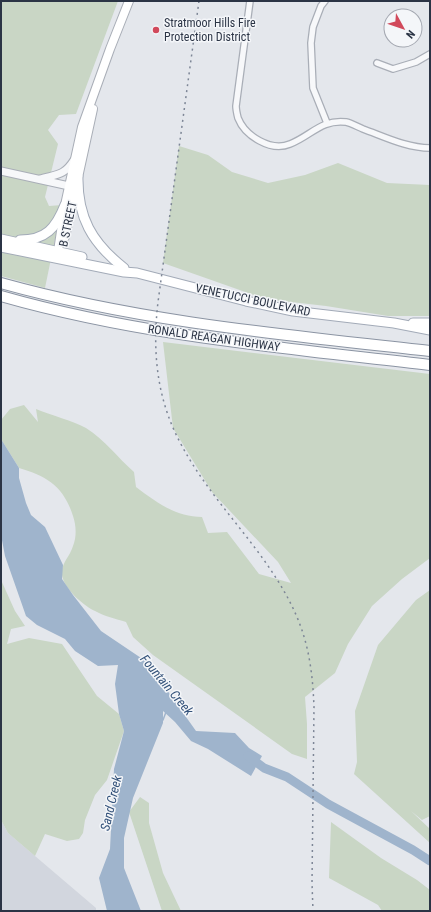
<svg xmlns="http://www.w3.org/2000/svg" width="431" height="912" viewBox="0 0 431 912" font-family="'Roboto Condensed',sans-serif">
<rect width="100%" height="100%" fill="#e4e7ec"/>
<!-- built -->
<path fill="#d2d6de" d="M1,820l7,13 88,75v3h-95z"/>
<!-- green -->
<g fill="#c9d6c5">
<path d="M1,1h117l-42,113 -17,1 -11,15 10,14 -13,53 4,9 13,-1 -17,83 -44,-12z"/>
<path d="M179,146l29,9 24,17 36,11 37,-8 33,-12 49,20 43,2v131h-42l-62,-10 -61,-7 -102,-36z"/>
<path d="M163,342l267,32v184l-28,21 -30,27 -24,38 -13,29 -30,24 2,27v35l-15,-5 -139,-99 -20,-18 -7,-15c-10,-3 -22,-6 -31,-11 -11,-5 -28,-20 -32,-32 -5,-13 7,-22 10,-33 4,-10 3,-21 0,-30 -9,-29 -26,-40 -54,-48l-18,-29v-19l9,-11 14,-4 14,17 -2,-13c14,6 38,12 50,19 19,12 32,30 48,44l2,15c20,15 40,30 66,30l6,16 19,-1 32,42 32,9 -13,-21 -66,-70 -39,-64z"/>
<path d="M1,580l14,31 10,15 -14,3 -4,15 22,-6 33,6 35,52 22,18 5,17 -17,49 -12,15 -10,25 -2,13 -4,6 -12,2 -22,-7 -10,22 -27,-23 -7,-13z"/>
<path d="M430,590v226l-8,4 -11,-9 19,18v14l-76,-69 3,-12 -2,-51 23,-66 38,-45z"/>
<path d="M140,797l9,6v20l14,50 18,38h-19l-33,-99z"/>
<path d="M331,822l50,36 36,22 13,10v21h-48l-4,-6 -49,-27z"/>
</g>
<!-- water -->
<path fill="#9fb4cc" d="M1,439l18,29v10l7,25 5,12 14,12 18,38 -1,14 11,16 28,36 46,31 49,69 39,2 14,15 13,8 -11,20 -43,-27 -17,-8 -16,-19 -12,-11v12l-30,75 -9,40v30l17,43h-34l-8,-33 11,-29 4,-80 10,-38 -5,-17 -4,-30 3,-19 -20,1 -23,-15 -10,-12 -28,-14 -11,-9 -21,-60 -4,-21z"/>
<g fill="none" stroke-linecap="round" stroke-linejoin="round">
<!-- stream -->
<path stroke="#9fb4cc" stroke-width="1.5" d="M163,720l3,-8"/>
<!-- river -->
<path stroke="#9fb4cc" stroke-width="9" d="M248,756l16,12 23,9 41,27 85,46 17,11"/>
<defs>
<g id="minor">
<path d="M250,1l-14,105c0,4 1,8 2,12 7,18 33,34 52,26 21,-8 31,-25 56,-22 5,1 12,5 17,7 22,8 44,19 67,19"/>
<path d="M325,1l-4,5 -8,21 -2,16 2,45 14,35"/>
<path d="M377,63l16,6 23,-7 14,-8"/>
</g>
<g id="tertiary">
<path d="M1,171l68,15"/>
<path d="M40,179c17,-5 24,-3 34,-19"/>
</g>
<g id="secondary">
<path d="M65,237l28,-128"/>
<path d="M58,257v-6l7,-46 17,-78 28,-78 19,-48"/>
</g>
<g id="primary">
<path d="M78,176c-1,41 14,67 46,92"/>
<path d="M1,239l81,18"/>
<path d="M20,240c26,0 36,-12 45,-35"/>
<path d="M1,247l123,25 13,1 109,28 47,10 101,12 36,7"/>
<path d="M413,323h17"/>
</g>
<g id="motorway">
<path d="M1,283c140,39 285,52 429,68"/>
<path d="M1,296c140,40 285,52 429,69"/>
</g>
</defs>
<!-- minor casing -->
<use href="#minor" stroke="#a9aeb7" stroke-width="8"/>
<!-- tertiary casing -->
<use href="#tertiary" stroke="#a9aeb7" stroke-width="9"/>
<!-- secondary casing -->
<use href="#secondary" stroke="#a9aeb7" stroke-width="10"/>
<!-- primary casing -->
<use href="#primary" stroke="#a3abb8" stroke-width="11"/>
<!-- motorway casing -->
<use href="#motorway" stroke="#8b94a3" stroke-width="12"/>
<!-- minor -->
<use href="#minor" stroke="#f7f8fa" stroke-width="5.5"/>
<!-- tertiary -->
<use href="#tertiary" stroke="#f7f8fa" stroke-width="7"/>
<!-- secondary -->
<use href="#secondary" stroke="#fff" stroke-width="8"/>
<!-- primary -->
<use href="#primary" stroke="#fff" stroke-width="9"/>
<!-- motorway -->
<use href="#motorway" stroke="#fff" stroke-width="10"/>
<!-- rail -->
<path stroke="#7d8696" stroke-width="1.5" stroke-dasharray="2 4" stroke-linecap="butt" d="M199,1l-41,301c-6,51 -1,99 24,144 33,62 91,110 117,176 11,28 14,57 15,86l-2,175 1,28"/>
</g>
<!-- markers -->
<circle fill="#d1495b" stroke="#f4f6f9" stroke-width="1.5" cx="156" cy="30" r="4"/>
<g text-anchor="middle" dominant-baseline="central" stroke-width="3" stroke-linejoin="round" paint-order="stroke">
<!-- poi labels -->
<g font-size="12" fill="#2b3445" stroke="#f4f6f9" text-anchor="start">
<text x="164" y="23">Stratmoor Hills Fire<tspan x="164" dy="14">Protection District</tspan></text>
</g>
<!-- street labels -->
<g font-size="12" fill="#2b3445" stroke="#f4f6f9">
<text transform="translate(68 224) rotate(-78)">B STREET</text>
<text transform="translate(253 300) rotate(12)">VENETUCCI BOULEVARD</text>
<text transform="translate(214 338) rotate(8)">RONALD REAGAN HIGHWAY</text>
</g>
<!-- water labels -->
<g font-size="13" font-style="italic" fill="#34527a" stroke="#f4f6f9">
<text transform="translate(167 685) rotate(50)">Fountain Creek</text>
<text transform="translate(111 803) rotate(-77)">Sand Creek</text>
</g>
</g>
<!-- border -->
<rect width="431" height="912" fill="none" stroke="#2b3445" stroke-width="4"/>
<!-- north arrow -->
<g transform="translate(403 28) rotate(130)"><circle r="19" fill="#f4f6f9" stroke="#a4a8b1"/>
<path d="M0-3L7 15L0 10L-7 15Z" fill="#d1495b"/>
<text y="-6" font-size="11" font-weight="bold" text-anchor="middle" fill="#2b3445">N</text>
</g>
</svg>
